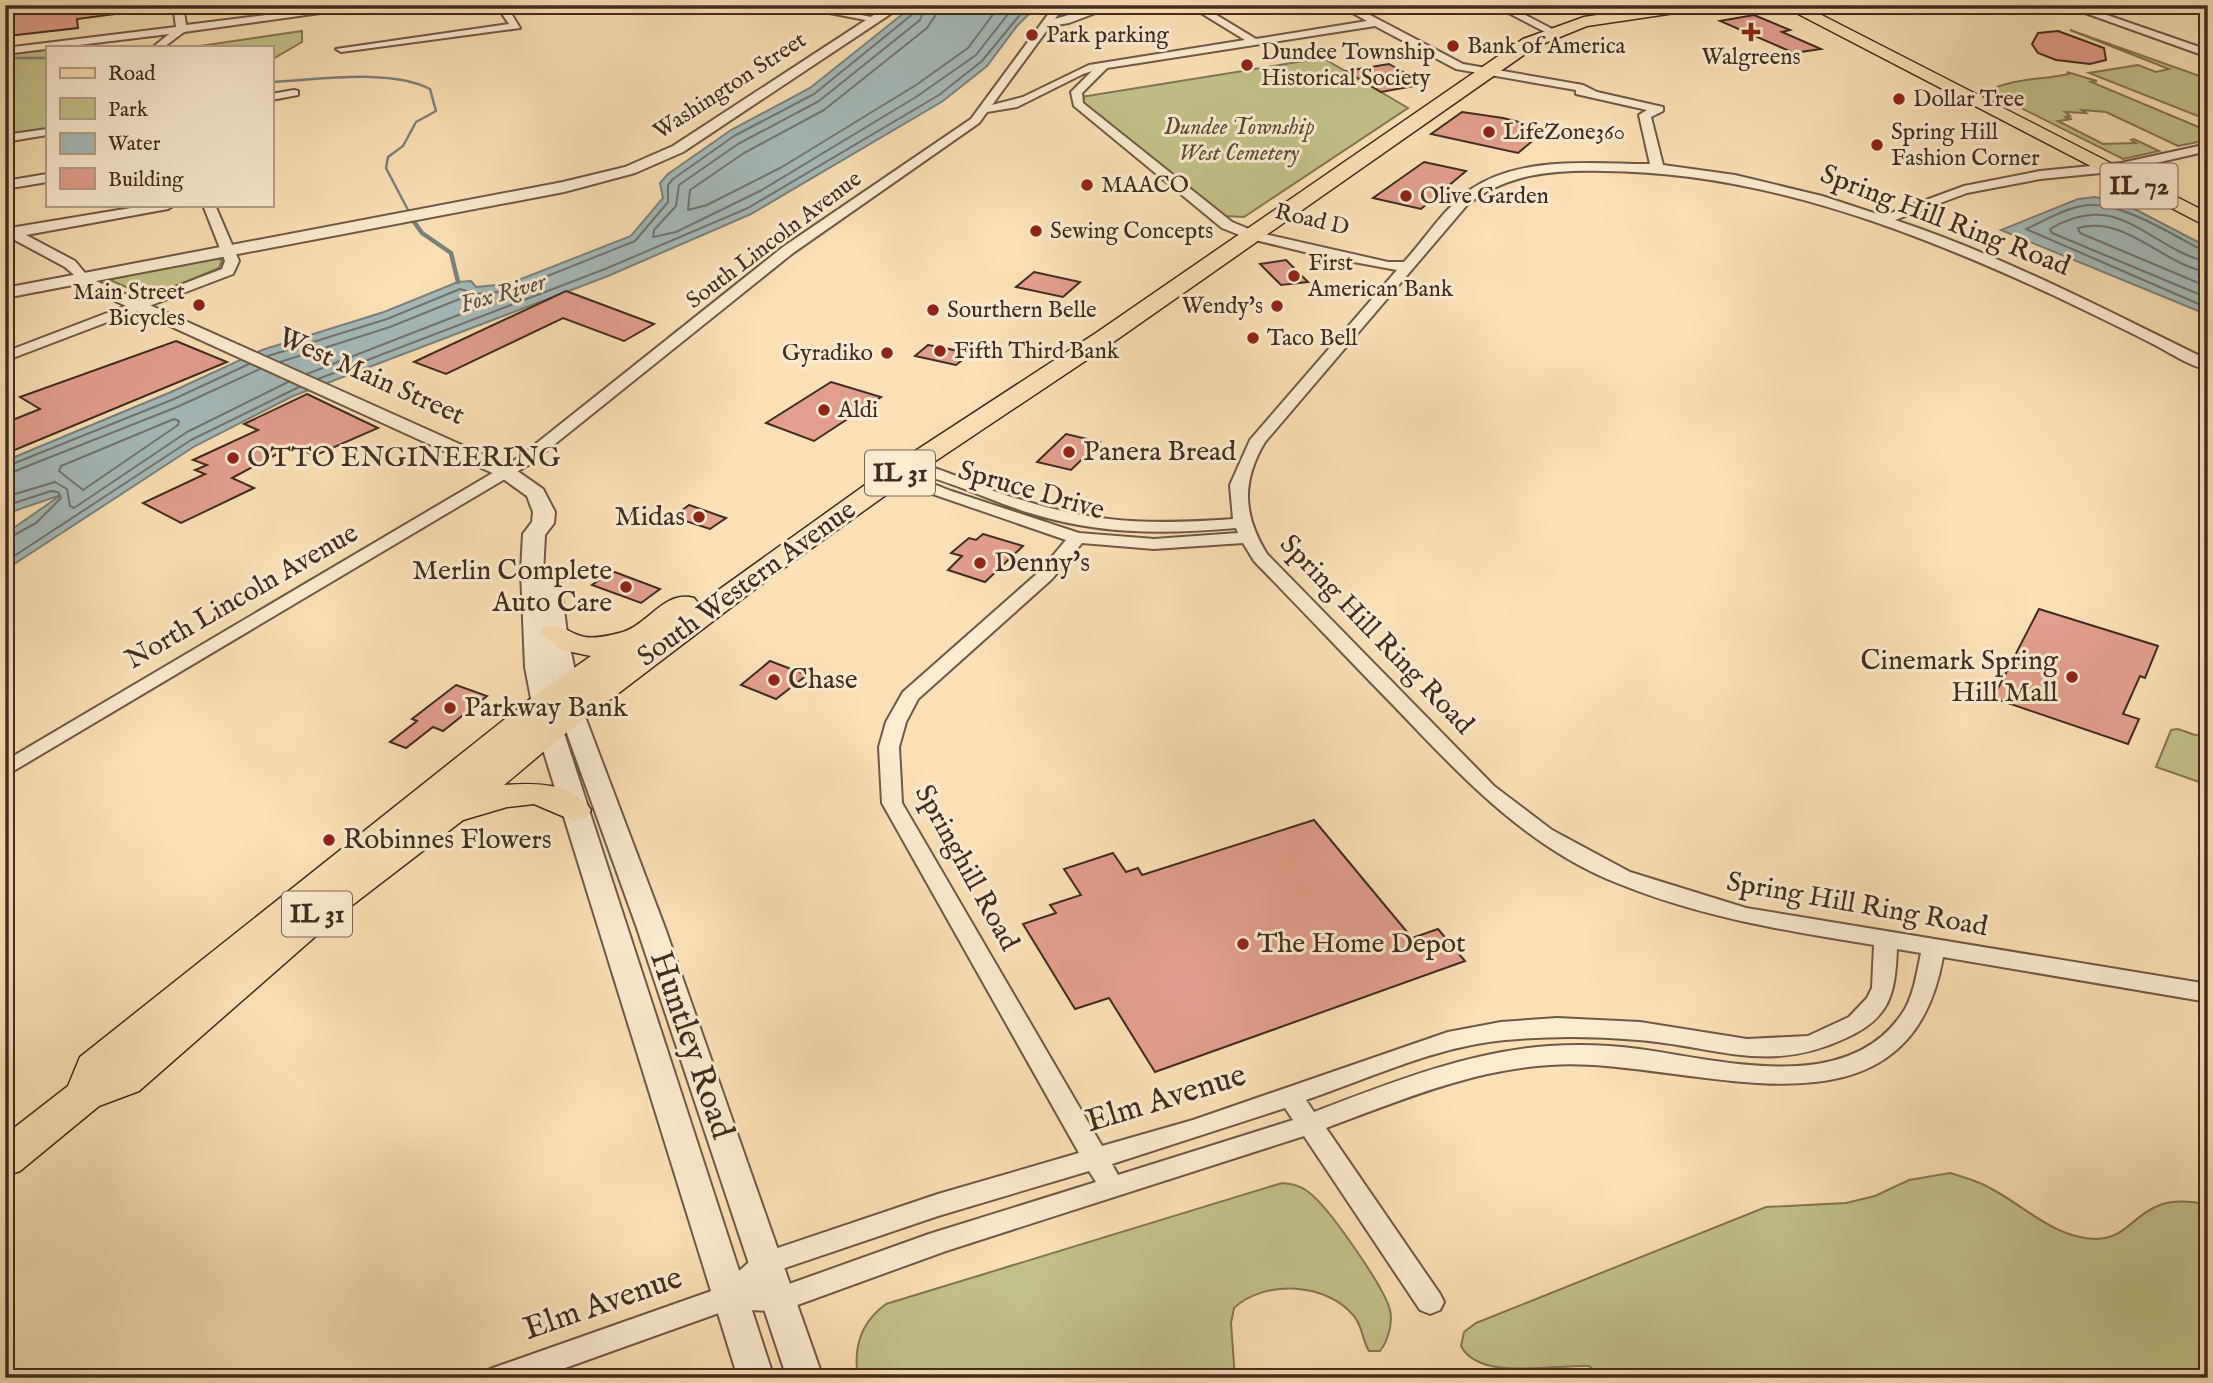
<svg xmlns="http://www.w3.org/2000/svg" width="2213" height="1383" viewBox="0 0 2213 1383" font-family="'IM FELL English',serif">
<rect width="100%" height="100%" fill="#f9e0b6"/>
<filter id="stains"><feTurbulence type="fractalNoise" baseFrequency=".00286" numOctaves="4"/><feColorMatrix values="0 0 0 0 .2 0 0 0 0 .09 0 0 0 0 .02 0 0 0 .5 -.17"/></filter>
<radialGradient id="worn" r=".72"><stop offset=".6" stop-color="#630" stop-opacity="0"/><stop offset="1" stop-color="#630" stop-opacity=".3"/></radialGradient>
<!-- green -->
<g fill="#c3c18a" stroke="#827656" stroke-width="2">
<path d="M2070,30l138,49v41l-119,-47 49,-8 18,7 13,-3z"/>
<path d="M302,31v11l-31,18v-13h-78z"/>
<path d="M47,47v82l-42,7v-83z"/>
<path d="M1323,58l85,50 -164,109 -18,-1 -141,-111 -4,-8z"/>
<path d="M2067,72l30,9 -6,1 117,49v9l-30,6 -72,-34 -24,-2 4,3 -21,-1 5,4 -6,1 8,2 -14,2 45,23 33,-1 -5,-3 3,-1 25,12 -36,8 -136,-68c27,-13 54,-11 82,-17z"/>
<path d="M216,256l6,5 -3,7 -70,29 -39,-17 5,-3z"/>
<path d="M2178,729l17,6 13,-1v51l-52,-18 15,-37z"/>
<path d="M1950,1173c14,4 28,8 40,15 35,18 64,50 106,51 42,0 41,-51 112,-34v173h-604l-15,-12c-32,-2 -110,16 -128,-20l3,-14 12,-9 290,-116 80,-4 29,-7 34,-16z"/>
<path d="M1282,1183c10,1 17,2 25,8 20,13 77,96 83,119 3,13 -2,31 -10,41h-11c-7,-11 -6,-24 -15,-35 -27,-33 -89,-37 -120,-8l-3,15 4,55h-377c-5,-30 3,-56 28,-74z"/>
</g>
<!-- water -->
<g fill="#a4baba" stroke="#7c817d" stroke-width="2">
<path d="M914,5h124l-21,21 -30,40 -44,35 -192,113 -143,62 -315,120 -98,50 -190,124v-36l56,-39 -56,19v-53l166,-69 91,-42 122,-38 74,-30 13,-1 5,6 32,-3 123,-48 32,-38 -3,-15 8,-9 63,-44 79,-42z"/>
<path d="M2095,197l28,6 85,44v68l-207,-85 77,-31z"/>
</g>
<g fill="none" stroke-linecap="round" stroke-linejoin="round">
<!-- shore -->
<g stroke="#72736e" stroke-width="2">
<path d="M926,5l-6,15 -101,81 -81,43 -59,41 -3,21 -22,24 -1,7 23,-5 86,-42 154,-93 60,-42 39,-50"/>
<path d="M936,5l-1,11 -8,12 -103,82 -80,43 -54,37 -2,20 19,-5 75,-38 134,-82 52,-37 32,-43"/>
<path d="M2208,253c-33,-16 -90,-55 -126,-47 -19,3 -38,15 -56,23l182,79"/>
<path d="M2208,262c-59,-13 -89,-75 -158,-33l2,4 156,65"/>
<path d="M2208,272c-44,-6 -83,-58 -130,-44l2,5 128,54"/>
<path d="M268,356l119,-37 73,-30 16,5 34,-3 125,-50 33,-39v-17l5,-6 61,-43 80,-42 100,-81 3,-8"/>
<path d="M280,362l110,-35 72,-29 14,6 -2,5 -167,65"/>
<path d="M318,379l287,-110 143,-61 191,-113 43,-34 46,-56"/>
<path d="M174,419l5,2 -1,4 -95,65 -24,-19 2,-5z"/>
<path d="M5,467l169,-68 75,-35"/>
<path d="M5,475l172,-68 83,-38"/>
<path d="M5,497l50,-15 12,7 3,17 4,2 113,-76 101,-50"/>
<path d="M5,506l46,-15 7,1 3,6 -25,25 -31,17"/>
<path d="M5,562l186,-122 108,-53"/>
</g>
<!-- stream-far1 -->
<g stroke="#7c817d" stroke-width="2.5">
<path d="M5,58h42"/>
<path d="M271,82c44,-2 120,-14 159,7l6,22 -20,11 -13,24 -15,11 -2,11 22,42"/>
</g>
<!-- stream -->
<path stroke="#7c817d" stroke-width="4.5" d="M412,219l10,14 29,20 7,29"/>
</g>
<!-- building -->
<g fill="#e29f8d" stroke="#412c21" stroke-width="2">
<path d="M5,5h110l1,9 -39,5 1,9 -70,8z"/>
<path d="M1754,15l36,15 -8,2 39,17 -27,4 -74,-32z"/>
<path d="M2058,31l46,17 2,12 -16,4 -34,-4 -18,-7 -6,-9 6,-11z"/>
<path d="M1389,64l36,20 -44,8 -35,-21z"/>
<path d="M1462,112l41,6 44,11 -29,24 -87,-19z"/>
<path d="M1424,162l42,9 -45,38 -48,-11z"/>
<path d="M1286,260l22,22 -27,3 -21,-21z"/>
<path d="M1034,272l46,10 -17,15 -47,-10z"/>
<path d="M566,291l88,33 -30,17 -61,-23 -117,56 -32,-12z"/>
<path d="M176,341l51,21 -222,92v-31l35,-14 -20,-12z"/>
<path d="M928,345l21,4 21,5 -14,11 -41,-9z"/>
<path d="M831,382l50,15 -67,44 -48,-18z"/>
<path d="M307,394l71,34 -64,28 -20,-11 -62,33 22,10 -73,35 -38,-20 62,-29 -10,-4 12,-5 -14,-5 65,-30 -14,-6z"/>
<path d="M1066,434l34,8 -29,28 -34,-8z"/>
<path d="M689,505l37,13 -16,11 -37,-12z"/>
<path d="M983,534l40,12 -38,36 -37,-12 14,-14 -11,-3 18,-15 7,2z"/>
<path d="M612,571l48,18 -19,14 -49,-18z"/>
<path d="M2039,609l119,37 -13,32 -5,-2 -17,38 16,5 -11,25 -135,-46z"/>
<path d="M770,661l37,14 -31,24 -35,-14z"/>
<path d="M456,685l31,11 -44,35 -10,-4 -27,21 -16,-6 27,-21 -5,-2z"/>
<path d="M1314,820l98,118 26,-9 27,32 -310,111 -46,-74 -34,11 -52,-85 33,-11 -6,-8 31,-10 -17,-26 49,-16 13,19 12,-4 4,7z"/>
</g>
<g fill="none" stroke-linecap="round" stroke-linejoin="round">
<defs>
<g id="minor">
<path d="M173,5h10l3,20 161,-20h31l-194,27 -20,15h-11l16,-13 -164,20v-6l171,-21z"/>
<path d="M496,5h10l14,23 -179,24 -5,-3 173,-25z"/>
<path d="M788,5h24l69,14 -5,3z"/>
<path d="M1055,5h10l-10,14 47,-14h15l-48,18 -19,3 -58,79 31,-8 66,-32 156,-25 -57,-35h12l56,34 111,-18 -29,-16h13l112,59 120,21 14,7 66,15v4l-12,6 12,48 72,10 87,21 61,20 81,-30 76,-15 81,-8 87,-19v7l-87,20 -81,8 -73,14 -72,27c108,36 211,90 313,140v10c-18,-4 -36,-16 -53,-25 -33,-17 -67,-33 -100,-49 -143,-66 -292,-124 -452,-125 -49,-1 -96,2 -136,34l-202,237c-24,40 -22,73 2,112l227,232 58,44 78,42 116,36 462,76v18l-265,-45c-36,204 -258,98 -393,108 -79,5 -151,36 -224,63l114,166 4,8 -4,8 -10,4 -10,-4 -116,-174 -358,115 -157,57 -18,3 -41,-2 -193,69h-51l4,-9 230,-81 37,-33 181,-61 141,-41 -197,-350 -3,-56 7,-25 17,-30 137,-121 26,-31 -177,-61 -15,-15 8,-5 8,4c20,-10 79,19 101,27 92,32 146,36 242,29l-3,-34 20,-45 147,-170 -76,-14 -74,-18 -25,-10 -148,-122 -3,-14 21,-21 -9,3 -66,33 -30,5 -8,11 -186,130 -263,211 -525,312v-15l513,-303 265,-211 188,-128zM1375,26l81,43 120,21v4l71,16 -8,5 11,49c-58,0 -129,-9 -180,26 -26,18 -45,49 -66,72h-16l-132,-30 -24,-10 -149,-119 -1,-10 25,-25zM898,470c35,3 95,32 132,43 69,22 135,21 206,15l2,5 -84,6 -75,-6 -128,-42zM1082,543l72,6 89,-6 11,18c47,48 93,97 140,145 66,69 132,141 223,177 83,34 169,48 257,62l-2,43 -5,10 -18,19 -41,19 -61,3 -107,-17 -83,-4 -56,4 -53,10 -255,88 -91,26 -200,-343 -3,-56 7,-25 12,-23 134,-120zM1897,949l24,4c-4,19 -7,40 -16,56 -54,89 -184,51 -266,40 -30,-4 -60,-5 -90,-3 -82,6 -159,37 -235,66l-8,-12c64,-22 131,-54 199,-60 44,-4 88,-4 133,0 78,6 130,35 208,-2 44,-20 49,-43 51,-89zM1285,1108l8,12 -22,7 -153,48 -6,-11zM1089,1171l7,11 -167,52 -140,50 -29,3 16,-16 162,-55z"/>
<path d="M1493,5h13l52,27 -9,2z"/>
<path d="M1646,5h10l1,1 -5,3z"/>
<path d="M2063,5h15l130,45v7z"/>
<path d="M2191,5l17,1v6l-15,-5z"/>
<path d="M294,90l4,1v4l-27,5v-6z"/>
<path d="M47,129v6l-42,7v-7z"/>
<path d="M47,174v8l-42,7v-8z"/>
<path d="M149,205h25l-6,4 -142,26 49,26 14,17 -7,4 -17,-15 -54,-29 -6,1v-9l5,-2z"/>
<path d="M203,205h12l24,56 -6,13 -228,87v-9l217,-83 3,-8z"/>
</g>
<path id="tertiary" d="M889,5h15l-221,147 -48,21 -71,19 -468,89 417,187 30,21 12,23 -1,11 -9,12 -2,38h14l3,5 7,55 17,81 81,214 158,450h-36l-150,-450 -77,-214 -11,-55 14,71 211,648h-36l-201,-648 -12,-63 -4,-96 2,-37 9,-12 1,-10 -6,-16 -28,-20 -421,-192 -73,14v-10l558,-106 62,-15 48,-21z"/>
<g id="primary">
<path d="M1662,5h41l-8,5 -108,16 -52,21 -423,296 -208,139 -141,101 -202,154 -57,48c29,-2 69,-3 87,25l-5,8 -12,3 -40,-17 -27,3 -44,13 -121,93 -203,178 -40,15 -79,65 -15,5v-41l63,-49 12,-29 454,-361 57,-40 -29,-6 -22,-17 4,-6c19,-5 24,7 41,10 12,2 27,-2 38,-5 26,-8 41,-42 71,-34l5,6 187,-134 210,-137 427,-294 61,-22z"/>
<path d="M1781,5h21l406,208v14z"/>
</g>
</defs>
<!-- minor casing -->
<use href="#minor" stroke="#6f5946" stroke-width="4"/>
<!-- tertiary casing -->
<use href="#tertiary" stroke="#6f5946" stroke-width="4"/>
<!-- primary casing -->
<use href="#primary" stroke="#412c21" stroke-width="3"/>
<!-- minor -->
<use href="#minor" fill="#fbebd0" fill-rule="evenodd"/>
<!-- tertiary -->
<use href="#tertiary" fill="#fbebd0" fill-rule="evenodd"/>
<!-- primary -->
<use href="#primary" fill="#f9e0b6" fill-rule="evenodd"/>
</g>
<!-- markers -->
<g fill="#8f2418" stroke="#fbebd0" stroke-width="2.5">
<path d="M1747.5 21.5h7v7h7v7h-7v7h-7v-7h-7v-7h7z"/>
<circle cx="1032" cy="35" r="7"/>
<circle cx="1453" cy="46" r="7"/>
<circle cx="1247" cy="65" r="7"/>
<circle cx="1899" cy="99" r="7"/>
<circle cx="1489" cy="132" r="7"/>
<circle cx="1877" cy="145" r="7"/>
<circle cx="1087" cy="185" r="7"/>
<circle cx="1406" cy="196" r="7"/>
<circle cx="1036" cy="231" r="7"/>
<circle cx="1294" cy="276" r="7"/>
<circle cx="199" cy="305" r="7"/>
<circle cx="1277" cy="306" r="7"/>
<circle cx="933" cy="310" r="7"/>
<circle cx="1253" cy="338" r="7"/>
<circle cx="940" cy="351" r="7"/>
<circle cx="887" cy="353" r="7"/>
<circle cx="824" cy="410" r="7"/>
<circle cx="1069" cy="452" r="7"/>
<circle cx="233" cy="458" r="7"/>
<circle cx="699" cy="517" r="7"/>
<circle cx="980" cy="563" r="7"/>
<circle cx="626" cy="587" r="7"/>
<circle cx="2072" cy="677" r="7"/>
<circle cx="774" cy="680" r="7"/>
<circle cx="450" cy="708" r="7"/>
<circle cx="329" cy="840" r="7"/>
<circle cx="1243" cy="944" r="7"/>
</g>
<g text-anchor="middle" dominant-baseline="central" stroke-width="6" stroke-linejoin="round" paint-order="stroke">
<!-- far-poi labels -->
<g font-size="23" fill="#412c21" stroke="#fbebd0" text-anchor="start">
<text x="1046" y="35">Park parking</text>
<text x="1467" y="46">Bank of America</text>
<text x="1261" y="52">Dundee Township<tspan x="1261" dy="26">Historical Society</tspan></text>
<text x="1751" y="57" text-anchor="middle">Walgreens</text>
<text x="1913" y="99">Dollar Tree</text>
<text x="1503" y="132">LifeZone360</text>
<text x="1891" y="132">Spring Hill<tspan x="1891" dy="26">Fashion Corner</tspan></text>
<text x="1101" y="185">MAACO</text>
<text x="1420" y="196">Olive Garden</text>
<text x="1050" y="231">Sewing Concepts</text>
<text x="1308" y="263">First<tspan x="1308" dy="26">American Bank</tspan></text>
<text x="185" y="292" text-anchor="end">Main Street<tspan x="185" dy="26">Bicycles</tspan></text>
<text x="1263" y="306" text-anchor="end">Wendy's</text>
<text x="947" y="310">Sourthern Belle</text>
<text x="1267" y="338">Taco Bell</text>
<text x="954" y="351">Fifth Third Bank</text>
<text x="873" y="353" text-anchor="end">Gyradiko</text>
<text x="838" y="410">Aldi</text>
</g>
<!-- far-street labels -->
<g font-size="23" fill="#412c21" stroke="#fbebd0">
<text transform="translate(730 86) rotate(-33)">Washington Street</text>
<text transform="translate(1312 220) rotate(13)">Road D</text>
<text transform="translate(774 240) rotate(-37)">South Lincoln Avenue</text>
</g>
<!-- far-park labels -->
<g font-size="23" font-style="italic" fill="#5b4a36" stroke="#fbebd0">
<text x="1239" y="127">Dundee Township<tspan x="1239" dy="26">West Cemetery</tspan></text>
</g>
<!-- far-water labels -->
<g font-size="24" font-style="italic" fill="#5a5047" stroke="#fbebd0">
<text transform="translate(503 294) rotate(-16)">Fox River</text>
</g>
<!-- shield labels -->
<g fill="#fbebd0" stroke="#796556" stroke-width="2">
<rect x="2100.5" y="163.5" width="77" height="45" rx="5"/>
<rect x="865" y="450.5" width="70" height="45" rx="5"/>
<rect x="282" y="891.5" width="70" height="45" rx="5"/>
</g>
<g font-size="26" font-weight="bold" fill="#412c21">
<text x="2139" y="186">IL 72</text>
<text x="900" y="473">IL 31</text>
<text x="317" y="914">IL 31</text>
</g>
<!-- street labels -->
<g font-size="28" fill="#412c21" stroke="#fbebd0">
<text transform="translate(1945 221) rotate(21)">Spring Hill Ring Road</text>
<text transform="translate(371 377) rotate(24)">West Main Street</text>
<text transform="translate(1031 491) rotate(16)">Spruce Drive</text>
<text transform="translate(747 584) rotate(-36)">South Western Avenue</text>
<text transform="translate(242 597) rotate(-30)">North Lincoln Avenue</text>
<text transform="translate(1376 635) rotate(46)">Spring Hill Ring Road</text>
<text transform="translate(966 868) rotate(61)">Springhill Road</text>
<text transform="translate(1857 905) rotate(10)">Spring Hill Ring Road</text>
</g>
<!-- poi labels -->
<g font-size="28" fill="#412c21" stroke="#fbebd0" text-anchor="start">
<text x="1083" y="452">Panera Bread</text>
<text x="247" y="458">OTTO ENGINEERING</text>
<text x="685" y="517" text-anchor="end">Midas</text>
<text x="994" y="563">Denny's</text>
<text x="612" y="571" text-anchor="end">Merlin Complete<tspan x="612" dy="32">Auto Care</tspan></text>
<text x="2058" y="661" text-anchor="end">Cinemark Spring<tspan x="2058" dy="32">Hill Mall</tspan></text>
<text x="788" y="680">Chase</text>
<text x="464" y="708">Parkway Bank</text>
<text x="343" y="840">Robinnes Flowers</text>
<text x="1257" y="944">The Home Depot</text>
</g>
<!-- near-street labels -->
<g font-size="33" fill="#412c21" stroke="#fbebd0">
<text transform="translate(691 1045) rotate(71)">Huntley Road</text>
<text transform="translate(1166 1099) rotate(-17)">Elm Avenue</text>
<text transform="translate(603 1304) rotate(-19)">Elm Avenue</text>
</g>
</g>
<!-- margin -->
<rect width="2213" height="1383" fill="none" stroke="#f9e0b6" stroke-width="28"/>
<rect x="7" y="7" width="2199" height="1369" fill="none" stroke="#412c21" stroke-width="3.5"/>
<rect x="14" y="14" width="2185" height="1355" fill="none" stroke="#412c21" stroke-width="2"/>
<!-- legend -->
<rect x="46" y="46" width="228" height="161" fill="#fbebd0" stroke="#b19f8a" stroke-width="2"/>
<rect x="60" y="68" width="35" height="10" fill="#f9e0b6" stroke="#b19f8a" stroke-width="2"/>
<text x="108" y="80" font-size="21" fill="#412c21">Road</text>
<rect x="60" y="98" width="35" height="21" fill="#c3c18a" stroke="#b19f8a" stroke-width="2"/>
<text x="108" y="116" font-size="21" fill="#412c21">Park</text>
<rect x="60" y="133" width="35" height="21" fill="#a4baba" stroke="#b19f8a" stroke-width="2"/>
<text x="108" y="150" font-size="21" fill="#412c21">Water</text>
<rect x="60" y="168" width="35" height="21" fill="#e29f8d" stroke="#b19f8a" stroke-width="2"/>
<text x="108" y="186" font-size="21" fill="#412c21">Building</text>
<rect width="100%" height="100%" filter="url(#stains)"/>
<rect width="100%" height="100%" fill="url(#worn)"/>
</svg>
